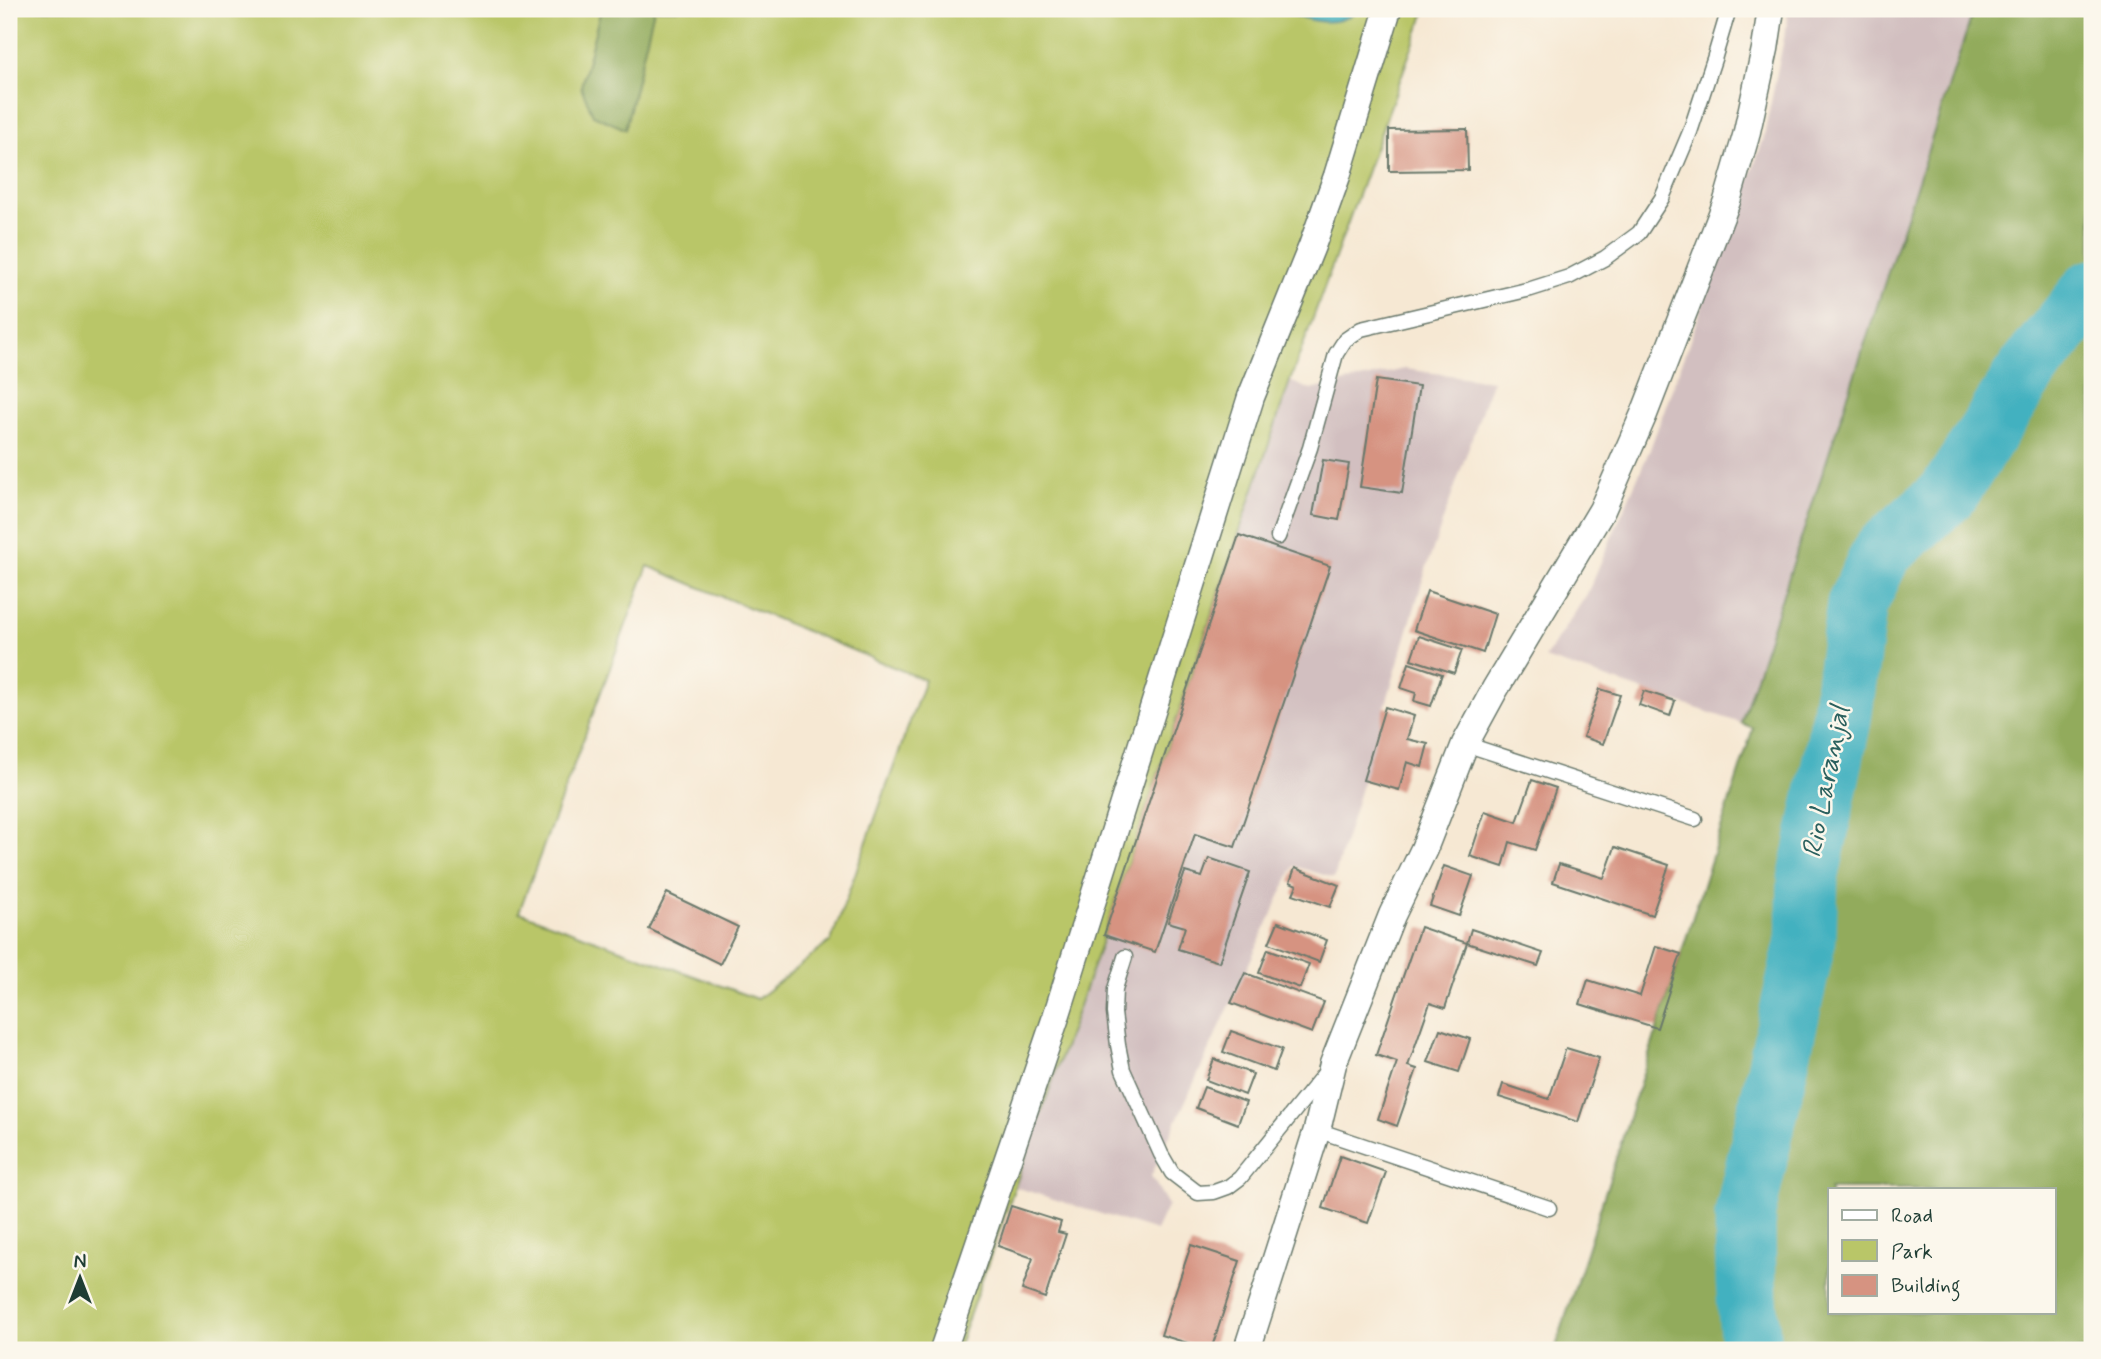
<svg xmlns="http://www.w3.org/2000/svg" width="2101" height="1359" viewBox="0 0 2101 1359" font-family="Mynerve,sans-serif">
<rect width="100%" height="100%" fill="#fbf7ec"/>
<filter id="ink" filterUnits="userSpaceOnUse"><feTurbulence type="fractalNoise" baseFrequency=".0143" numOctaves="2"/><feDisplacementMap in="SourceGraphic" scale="14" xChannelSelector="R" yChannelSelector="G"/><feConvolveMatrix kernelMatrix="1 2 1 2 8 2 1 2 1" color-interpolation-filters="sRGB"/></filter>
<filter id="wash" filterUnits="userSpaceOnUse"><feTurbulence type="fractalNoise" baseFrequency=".00686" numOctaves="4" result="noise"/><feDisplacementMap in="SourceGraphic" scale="28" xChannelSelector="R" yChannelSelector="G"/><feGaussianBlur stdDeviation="1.57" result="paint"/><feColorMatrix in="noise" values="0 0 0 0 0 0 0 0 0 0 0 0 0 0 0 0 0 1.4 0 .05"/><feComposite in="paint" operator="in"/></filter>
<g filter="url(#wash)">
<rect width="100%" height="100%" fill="#f6e8d3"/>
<!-- industrial -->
<g fill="#d2bfc0">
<path d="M1788,9h186l-233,714 -196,-65 42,-64 63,-145 113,-308 24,-117z"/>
<path d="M1405,369l87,12 -65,185 -93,312 -40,-12 -143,310 17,29 -12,26 -141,-44 89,-252 186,-554 21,9z"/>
</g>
<!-- green -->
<path fill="#b9c668" stroke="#6c824e" stroke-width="2" fill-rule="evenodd" d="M9,9h592l-20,78 44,42 29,-120h772l-136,372 -186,554 -147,415h-948zM648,566l277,114 -94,261 -74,58 -238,-87z"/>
<!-- forest -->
<g fill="#92ab5c" stroke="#587448" stroke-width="2" fill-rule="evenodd">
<path d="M601,9h53l-29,120 -32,-14 -12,-28z"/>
<path d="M1974,9h118v1341h-537l198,-622 -12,-5zM1830,1189h224v123h-224z"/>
</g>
<!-- water -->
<path fill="#43b1c0" stroke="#31777a" stroke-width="2" d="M1275,9h85c-25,23 -57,9 -85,0z"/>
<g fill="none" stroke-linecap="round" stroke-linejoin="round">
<!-- river -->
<path stroke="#43b1c0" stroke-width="61" d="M1751,1350l-5,-68 -1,-68 61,-275 2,-59 33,-160 16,-116 25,-52 66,-58 81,-126 63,-78"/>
</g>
<g id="blocks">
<!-- building -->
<g fill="#d69381">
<path d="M1467,129l1,41 -79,1v-41z"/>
<path d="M1376,380l43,6 -17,107 -42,-6z"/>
<path d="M1323,460l26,4 -10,56 -26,-5z"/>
<path d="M1239,535l91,31 -95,281 -40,-13 -40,118 -51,-17z"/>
<path d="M1427,591l68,23 -12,39 -69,-23z"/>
<path d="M1419,636l43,14 -8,23 -43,-14z"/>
<path d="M1409,663l33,11 -11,32 -17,-5 2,-8 -15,-5z"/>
<path d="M1600,689l20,6 -17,49 -20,-7z"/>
<path d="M1644,691l31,10 -5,15 -31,-11z"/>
<path d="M1385,707l29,9 -7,23 21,5 -6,23 -15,-5 -8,28 -36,-10z"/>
<path d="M1532,780l24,8 -21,62 -25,-8 -7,25 -33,-11 15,-45 32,11z"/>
<path d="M1615,847l54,18 -17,50 -99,-33 6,-18 45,14z"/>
<path d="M1209,858l41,14 -31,90 -41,-13 7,-22 -17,-5 17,-50 17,5z"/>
<path d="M1444,866l29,10 -14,40 -29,-10z"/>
<path d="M1295,868l44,17 -9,22 -37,-13 4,-9 -7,-3z"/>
<path d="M667,893l71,34 -18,37 -71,-35z"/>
<path d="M1278,922l49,18 -8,22 -50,-19z"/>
<path d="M1420,927l47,16 -22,65 -15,-5 -22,63 9,3 -20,57 -19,-7 19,-57 -21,-7z"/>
<path d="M1471,929l72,24 -5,13 -71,-23z"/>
<path d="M1656,946l25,8 -24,74 -77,-24 8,-24 52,16z"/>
<path d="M1268,949l41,15 -9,24 -41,-15z"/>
<path d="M1245,973l79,29 -12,31 -81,-30z"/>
<path d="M1440,1029l30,10 -11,33 -31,-10z"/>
<path d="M1231,1031l51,18 -8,22 -51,-19z"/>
<path d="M1566,1048l33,10 -21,64 -79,-25 4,-13 46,15z"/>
<path d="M1214,1059l39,15 -8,21 -39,-15z"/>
<path d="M1204,1087l42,15 -8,22 -42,-16z"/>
<path d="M1340,1156l46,16 -18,51 -45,-15z"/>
<path d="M1011,1206l50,16 -3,10 8,2 -21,64 -23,-8 11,-32 -35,-12z"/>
<path d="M1191,1245l49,16 -29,89 -50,-15z"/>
</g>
</g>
</g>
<g filter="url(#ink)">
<use href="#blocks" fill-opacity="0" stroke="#6a796c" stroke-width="2"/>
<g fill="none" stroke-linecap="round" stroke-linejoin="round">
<defs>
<g id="lane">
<path d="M1278,537l32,-89 26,-94 9,-14 16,-11 170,-40 38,-12 36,-19 34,-25 23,-35 28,-66 25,-76 14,-47"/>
<path d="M1465,744l230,75"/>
<path d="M1125,957l-10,32 -1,24 4,32 5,25 38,84 11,19 26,20 16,-1 14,-5 12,-9 85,-105"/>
<path d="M1317,1130l232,78"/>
</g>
<g id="street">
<path d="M943,1350l113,-333 195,-620 61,-151 25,-70 51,-167"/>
<path d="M1247,1350l70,-220 16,-66 59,-149 32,-66 41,-105 30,-55 107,-179 42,-96 83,-213 19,-65 19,-87 6,-40"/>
</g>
</defs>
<!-- lane casing -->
<use href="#lane" stroke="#6a796c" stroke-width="17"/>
<!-- street casing -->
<use href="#street" stroke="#6a796c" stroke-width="29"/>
<!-- lane -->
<use href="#lane" stroke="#fff" stroke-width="14"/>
<!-- street -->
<use href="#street" stroke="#fff" stroke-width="26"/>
</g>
</g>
<g text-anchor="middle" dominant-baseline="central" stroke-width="5" stroke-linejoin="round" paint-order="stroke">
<!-- water labels -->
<g font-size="28" font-style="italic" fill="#2a605e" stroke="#fbf7ec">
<text transform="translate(1827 782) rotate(-79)">Rio Laranjal</text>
</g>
</g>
<!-- margin -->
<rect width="2101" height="1359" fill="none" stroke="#fbf7ec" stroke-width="35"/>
<!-- legend -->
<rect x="1828" y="1188" width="228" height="126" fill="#fbf7ec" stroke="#a3ada2" stroke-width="2"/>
<rect x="1842" y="1210" width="35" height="10" fill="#ffffff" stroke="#a3ada2" stroke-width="2"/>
<text x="1891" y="1222" font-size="21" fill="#1f3d34">Road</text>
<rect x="1842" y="1240" width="35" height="21" fill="#b9c668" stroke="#a3ada2" stroke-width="2"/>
<text x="1891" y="1258" font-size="21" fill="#1f3d34">Park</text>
<rect x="1842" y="1275" width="35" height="21" fill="#d69381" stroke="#a3ada2" stroke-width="2"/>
<text x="1891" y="1292" font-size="21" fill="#1f3d34">Building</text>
<!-- north arrow -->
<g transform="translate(80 1278)" stroke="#fbf7ec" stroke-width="5" paint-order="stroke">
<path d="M0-5L12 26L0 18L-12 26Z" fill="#1f3d34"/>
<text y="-10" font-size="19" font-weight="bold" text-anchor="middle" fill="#1f3d34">N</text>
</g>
</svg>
